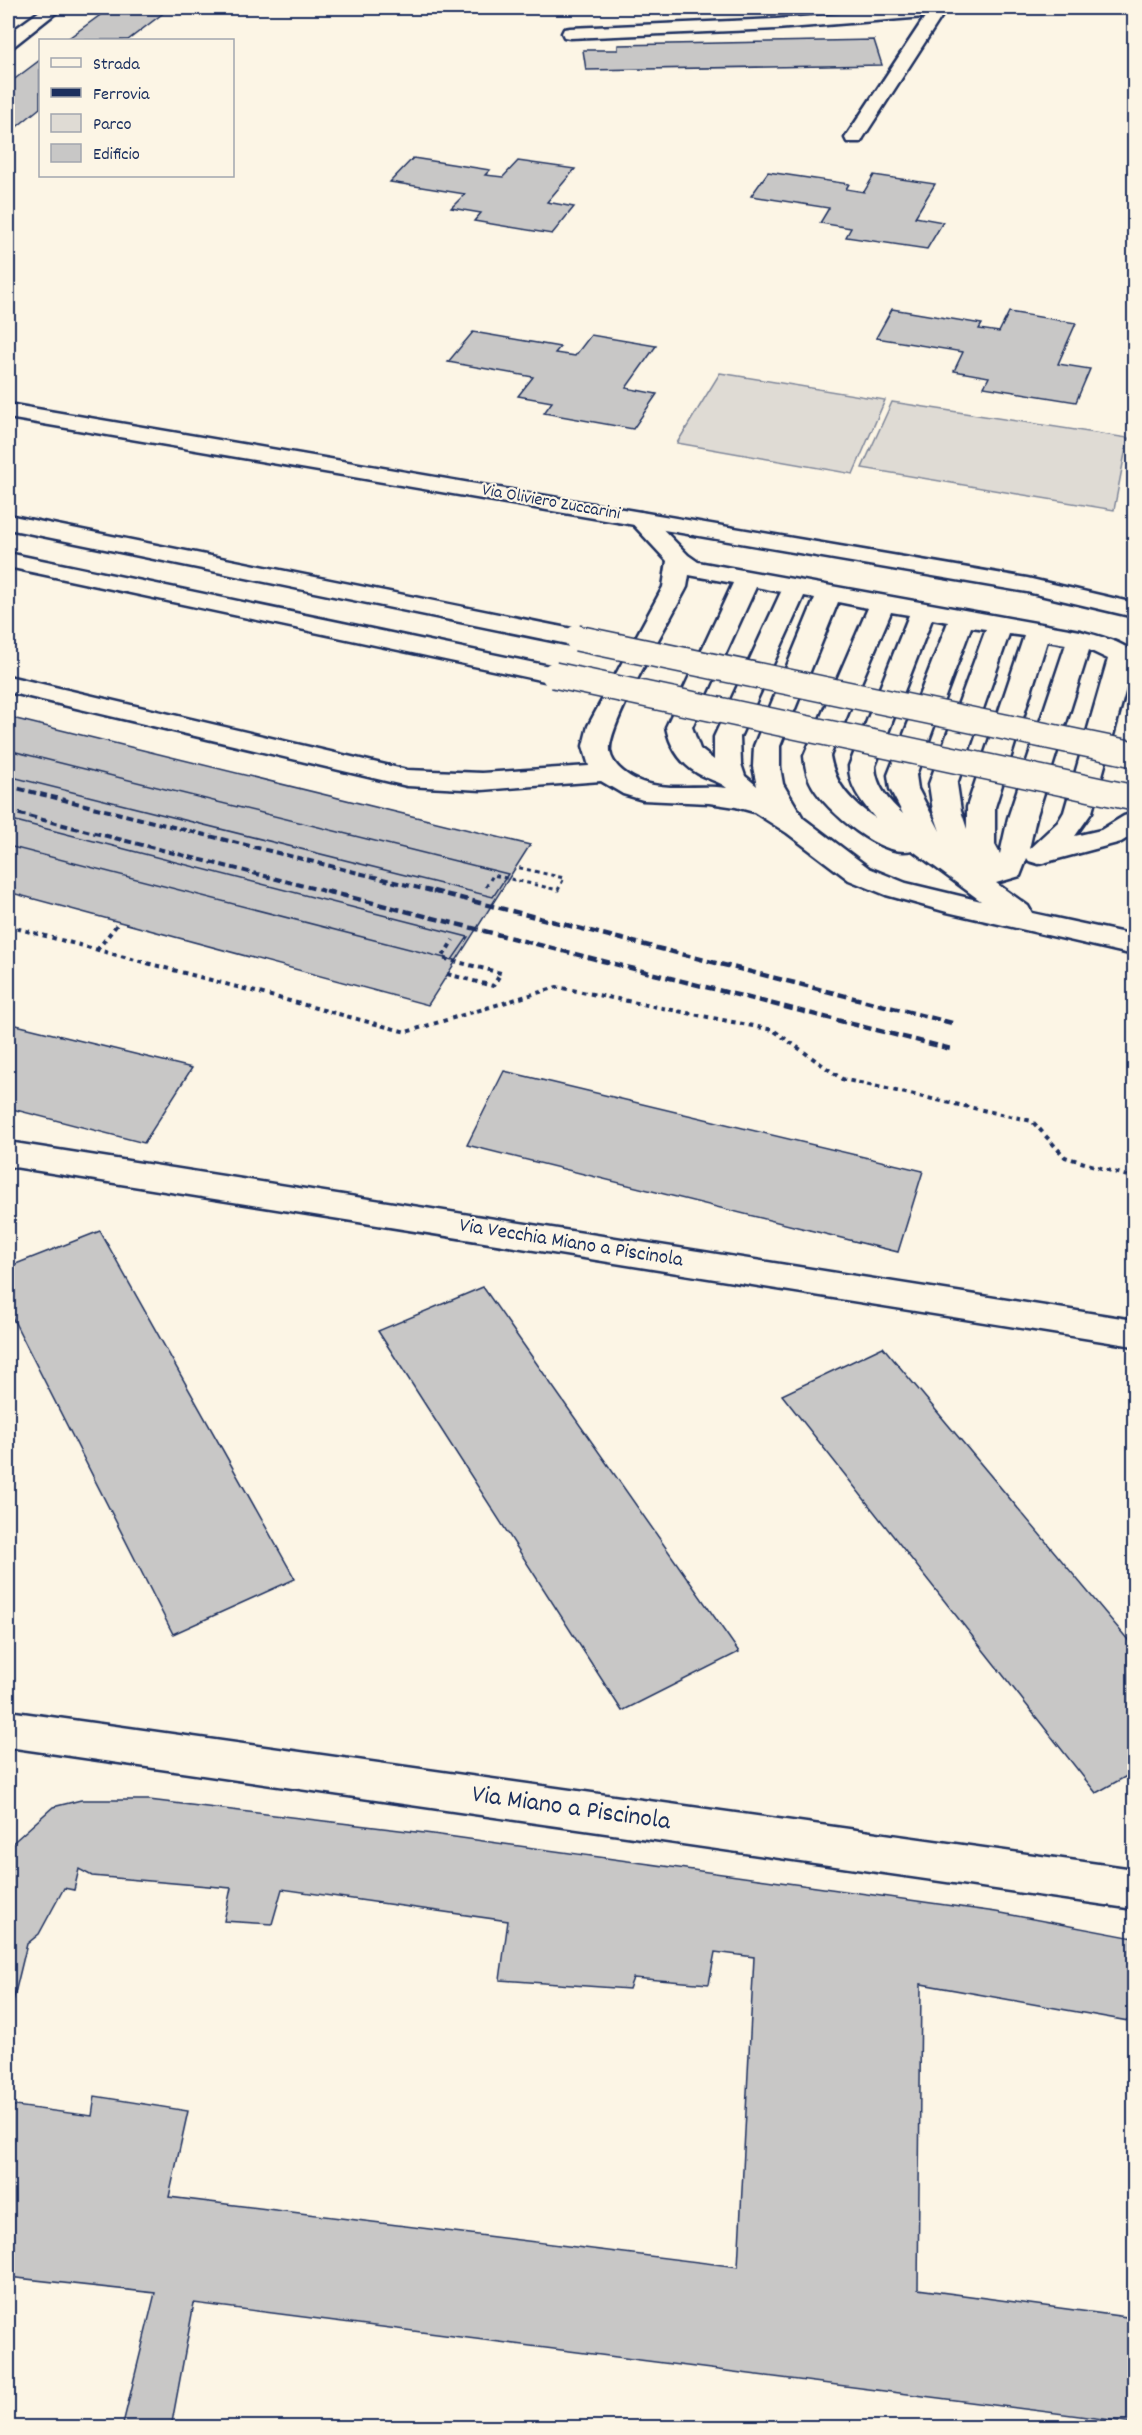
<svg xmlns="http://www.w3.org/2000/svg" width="1142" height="2435" viewBox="0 0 1142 2435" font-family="Dekko,sans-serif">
<rect width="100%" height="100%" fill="#fcf5e5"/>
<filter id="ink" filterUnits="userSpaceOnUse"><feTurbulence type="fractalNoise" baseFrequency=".0167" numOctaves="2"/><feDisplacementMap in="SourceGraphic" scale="12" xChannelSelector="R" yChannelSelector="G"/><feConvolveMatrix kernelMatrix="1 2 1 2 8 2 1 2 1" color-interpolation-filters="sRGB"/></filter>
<g filter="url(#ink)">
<!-- green -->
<g fill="#dfdbd4" stroke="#7d8599" stroke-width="1.5">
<path d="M720,373l165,27 -32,74 -176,-31z"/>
<path d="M892,402l236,36 -14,72 -252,-42z"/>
</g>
<!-- building -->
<g fill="#c8c7c6" stroke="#1b2f5e" stroke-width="1.5">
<path d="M110,8h60l-42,32h-62z"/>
<path d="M874,40l8,25 -296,5 -3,-20h35v-5z"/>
<path d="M40,60v48l-32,26v-50z"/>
<path d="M413,158l77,12 -5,5 18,2 15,-16 57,8 -28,33 27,5 -22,27 -78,-13 7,-8 -30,-5 14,-14 -75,-12z"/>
<path d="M768,172l81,12 -3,5 18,3 10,-17 61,9 -20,33 28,5 -16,27 -81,-12 5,-9 -31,-5 9,-15 -78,-12z"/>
<path d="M892,309l90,15 -3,5 20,3 10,-20 67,11 -18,41 32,5 -14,33 -92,-15 5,-10 -35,-6 9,-19 -87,-14z"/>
<path d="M473,332l87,15 -5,6 20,3 16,-21 65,11 -30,42 31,6 -24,35 -89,-16 8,-11 -34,-6 15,-19 -85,-15z"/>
<path d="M8,717l522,128 -102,160 -420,-113z"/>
<path d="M8,750l500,124 -15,23 -485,-121z"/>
<path d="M8,819l460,118 -16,23 -444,-114z"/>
<path d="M8,1023l184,45 -48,75 -136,-35z"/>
<path d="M504,1071l419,100 -25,81 -431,-107z"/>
<path d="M100,1231l195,348 -122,55 -165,-325v-42z"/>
<path d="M483,1287l256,365 -117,59 -244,-380z"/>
<path d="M883,1347l251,300v125l-38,21 -314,-398z"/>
<path d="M81,1800h68l284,34 563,78 138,26v84l-213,-38 -3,305 216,29v105l-940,-120 -23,125h-49l33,-135 -147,-16v-172l84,11 3,-20 93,15 -19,86 569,70 16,-310 -39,-5 -6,32 -76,-6 -4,11 -129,-9 8,-59 -226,-32 -10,35 -48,-3 7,-33 -139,-12 -13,-7 -5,21 -10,-2 -25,46 -12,10 -19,78v-175l45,-40z"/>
</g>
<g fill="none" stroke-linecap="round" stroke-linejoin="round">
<defs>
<g id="minor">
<path d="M44,8h18l-48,38 -6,1v-13z"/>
<path d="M918,8h29l-84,130 -2,4h-14l-2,-4 80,-121 -149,12 -206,9 -6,-1 -2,-4 2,-4 6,-1 206,-9z"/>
<path d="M640,512l8,2 40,41 10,7 382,69c18,5 41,10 54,22v18l-3,-1 -39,142 -17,24 26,-6 23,-14 10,-3v21l-13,8 -82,22 -10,-3 -2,-3 -7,18 -24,7 32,23 4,7 102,22v20l-187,-43 -61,-17 -37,-15 -62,-47 -33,-21 -18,-5 -27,-4 -66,-3 -20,-6 -22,-13 -119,9 -75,-4 -399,-94v-16l399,94 75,3 107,-7 -6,-20 5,-20 75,-139 4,-26 -39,-42 4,-5zM689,575l44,8 -67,144c4,19 14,36 31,46 10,6 22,8 30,15 -26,-4 -56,3 -82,-5 -14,-4 -33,-16 -35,-32 -3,-26 62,-134 77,-164zM756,587l25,5 -67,145v23l-14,-11 -8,-22zM804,596l11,2 -61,148 -1,21 4,19 -12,-10 -4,-12 -1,-27zM838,602l30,6 -64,148c1,11 3,21 9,31 15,25 68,71 99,63l69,51 -75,-18 -37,-15 -66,-50 -20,-34 -3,-17v-21zM891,612l18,3 -60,151c0,21 13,36 26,52 -24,-16 -40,-33 -45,-62zM932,619l16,3 -60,153 2,14 13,25c-14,-13 -27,-27 -28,-48zM971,627l15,2 -57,155 4,27 7,20 -22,-42 -2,-14zM1009,634l15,2 -57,171v22l-6,-18 -4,-27zM1047,641l19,3 -58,174 -8,36 -5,-9v-38zM1089,650l19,9 -44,153 -6,10 -29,27 7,-31z"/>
<path d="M8,1142l1126,178v26l-1126,-180z"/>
<path d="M8,1711l1126,158v40l-1126,-162z"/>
</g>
<path id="major" d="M8,404l1019,174 107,25v14l-107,-25 -1019,-174z"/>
<g id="highway">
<path d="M8,515l569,115 9,3 4,5 -4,5 -9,3 -569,-117z"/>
<path d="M8,553l546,114 9,3 4,5 -4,5 -9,3 -546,-116z"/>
</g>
</defs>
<!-- minor casing -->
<use href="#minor" stroke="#1b2f5e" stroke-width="5"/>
<!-- major casing -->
<use href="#major" stroke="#1b2f5e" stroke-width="5"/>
<!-- highway casing -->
<use href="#highway" stroke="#1b2f5e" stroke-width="5"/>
<!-- path-far1 -->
<path stroke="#1b2f5e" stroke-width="3" stroke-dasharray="4 4" stroke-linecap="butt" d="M486,887l7,-12 65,15 6,-12 -48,-11"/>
<!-- path -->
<g stroke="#1b2f5e" stroke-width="4" stroke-dasharray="4.5 4.5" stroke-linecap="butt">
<path d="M8,926l398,106 151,-45 216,43 69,49 190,42 33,36 69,21"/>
<path d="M97,950l22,-28"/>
<path d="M447,974l46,12 8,-13 -59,-15 11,-18"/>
</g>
<!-- minor -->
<use href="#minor" fill="#fcf5e5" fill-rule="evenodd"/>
<!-- major -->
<use href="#major" fill="#fcf5e5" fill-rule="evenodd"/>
<!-- highway -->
<use href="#highway" fill="#fcf5e5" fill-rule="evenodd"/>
<!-- rail-far1 -->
<g stroke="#1b2f5e" stroke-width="4" stroke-dasharray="7 4" stroke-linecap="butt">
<path d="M8,786l431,107"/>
<path d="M8,811l324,82"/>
</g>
<!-- rail -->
<g stroke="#1b2f5e" stroke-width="4.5" stroke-dasharray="9 4.5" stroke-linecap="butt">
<path d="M326,891l625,158"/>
<path d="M433,891l523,133"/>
</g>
<defs>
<g id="highway-bridge">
<path d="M577,638l557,116"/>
<path d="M554,675l580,123"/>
</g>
</defs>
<!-- highway-bridge casing -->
<use href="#highway-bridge" stroke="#1b2f5e" stroke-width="28" stroke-linecap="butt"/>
<!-- highway-bridge -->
<use href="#highway-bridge" stroke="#fcf5e5" stroke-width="25"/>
</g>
</g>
<g text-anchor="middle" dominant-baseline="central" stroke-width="4.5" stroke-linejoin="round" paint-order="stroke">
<!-- far-street labels -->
<g font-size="18" fill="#1b2f5e" stroke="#fcf5e5">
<text transform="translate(551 503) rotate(10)">Via Oliviero Zuccarini</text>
</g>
<!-- street labels -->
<g font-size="21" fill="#1b2f5e" stroke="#fcf5e5">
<text transform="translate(571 1244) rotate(9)">Via Vecchia Miano a Piscinola</text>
</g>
<!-- near-street labels -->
<g font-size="26" fill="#1b2f5e" stroke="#fcf5e5">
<text transform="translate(571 1809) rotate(8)">Via Miano a Piscinola</text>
</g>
</g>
<!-- margin -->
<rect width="1142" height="2435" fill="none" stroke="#fcf5e5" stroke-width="30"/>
<rect x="15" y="15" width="1112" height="2405" fill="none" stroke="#1b2f5e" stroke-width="2" filter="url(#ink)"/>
<!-- legend -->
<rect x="39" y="39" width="195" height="138" fill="#fcf5e5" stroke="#a2a6af" stroke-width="1.5"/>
<rect x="51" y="58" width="30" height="9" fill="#fcf5e5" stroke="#a2a6af" stroke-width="1.5"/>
<text x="93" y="69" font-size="18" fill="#1b2f5e">Strada</text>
<rect x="51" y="88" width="30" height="9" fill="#1b2f5e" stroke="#a2a6af" stroke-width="1.5"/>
<text x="93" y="99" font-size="18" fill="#1b2f5e">Ferrovia</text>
<rect x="51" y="114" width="30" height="18" fill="#dfdbd4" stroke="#a2a6af" stroke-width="1.5"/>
<text x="93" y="129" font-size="18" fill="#1b2f5e">Parco</text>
<rect x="51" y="144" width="30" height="18" fill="#c8c7c6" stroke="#a2a6af" stroke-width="1.5"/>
<text x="93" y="159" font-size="18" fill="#1b2f5e">Edificio</text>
</svg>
